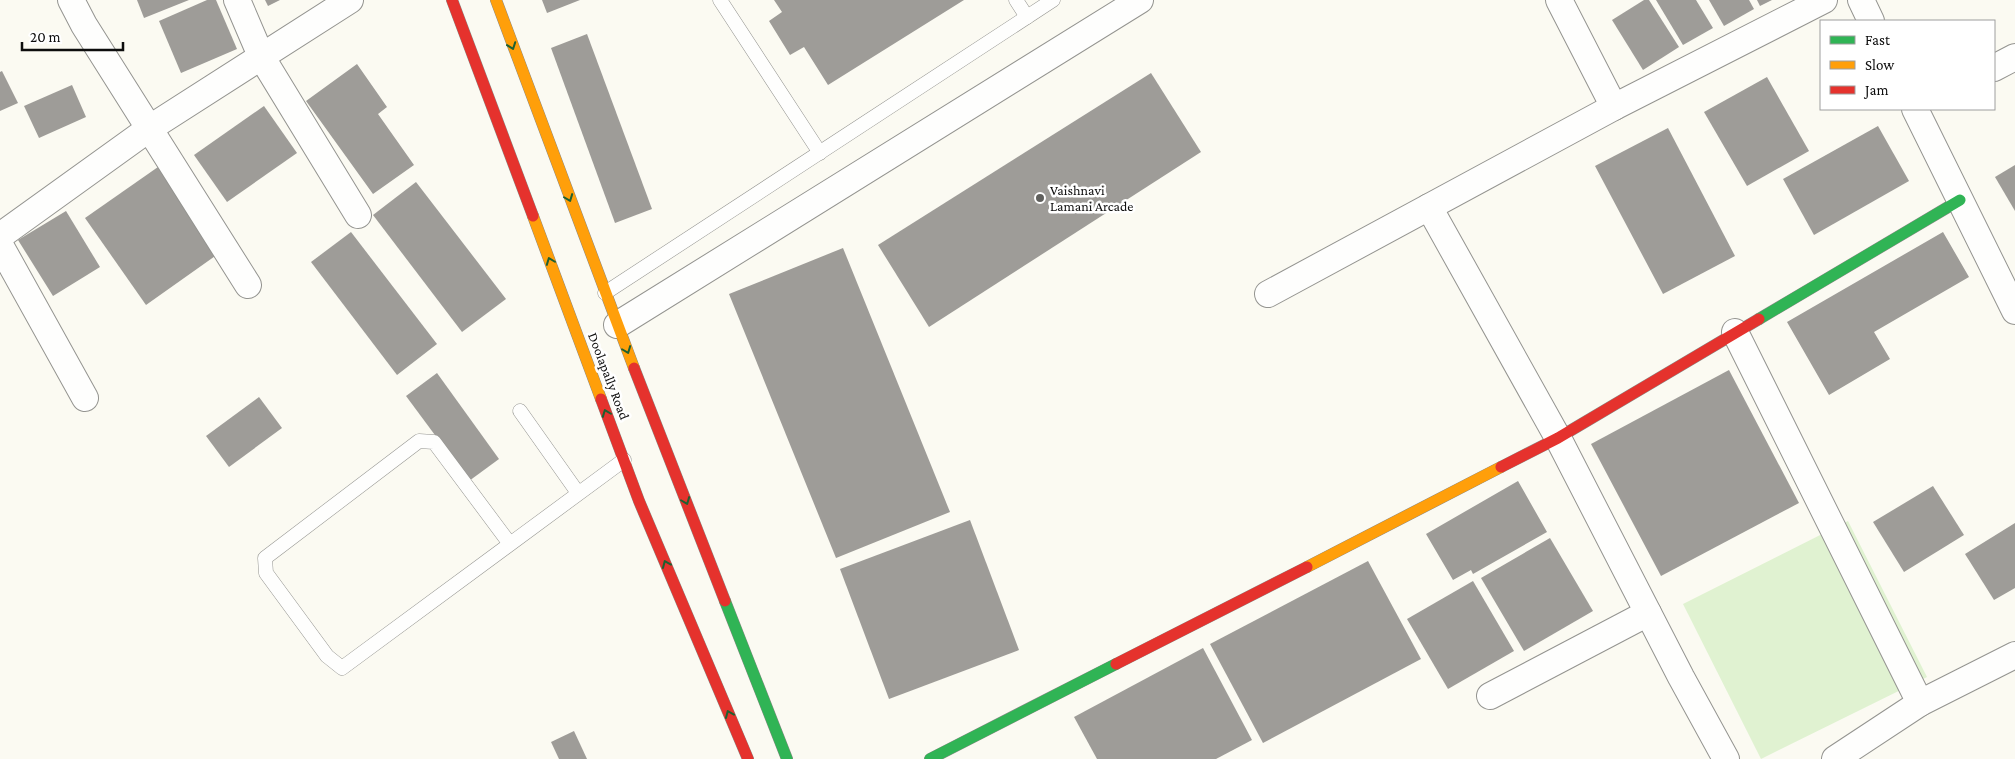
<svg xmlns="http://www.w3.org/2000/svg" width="2015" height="759" viewBox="0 0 2015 759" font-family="'Crimson Pro',serif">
<rect width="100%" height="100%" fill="#fbfaf2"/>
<!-- green -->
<path fill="#e0f2d1" d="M1848,521l79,156 -166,82 -78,-155z"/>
<!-- building -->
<g fill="#9e9c98">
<path d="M137,0h52l-45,18z"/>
<path d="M207,0h9l21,49 -56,24 -22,-52z"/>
<path d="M265,0h15l-12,6z"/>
<path d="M542,0h38l-33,13z"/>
<path d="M774,0h190l-136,85 -24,-38 -14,8 -21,-34 13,-9z"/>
<path d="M1644,0h5l30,47 -36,23 -31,-50z"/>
<path d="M1656,0h40l17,28 -30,17z"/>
<path d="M1709,0h40l5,9 -30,17z"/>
<path d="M1757,0h15l-12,6z"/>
<path d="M587,34l65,175 -37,14 -64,-175z"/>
<path d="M357,64l30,43 -9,7 36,51 -41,29 -67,-93z"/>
<path d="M2,71l16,32 -18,8v-39z"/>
<path d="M1151,73l50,79 -272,175 -51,-82z"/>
<path d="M1767,77l42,74 -62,35 -43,-74z"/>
<path d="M72,85l14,32 -47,21 -15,-32z"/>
<path d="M264,106l33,47 -70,49 -33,-47z"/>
<path d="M1878,126l31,55 -95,54 -31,-56z"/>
<path d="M1668,128l67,128 -72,38 -68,-128z"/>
<path d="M2015,165v46l-20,-34z"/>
<path d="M158,167l60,87 -72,51 -61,-87z"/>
<path d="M416,182l90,117 -44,33 -89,-117z"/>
<path d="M66,211l34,56 -47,29 -35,-56z"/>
<path d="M351,232l86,112 -40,31 -86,-113z"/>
<path d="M1943,232l26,45 -95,55 16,27 -61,36 -42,-73z"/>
<path d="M843,248l107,264 -114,46 -107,-264z"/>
<path d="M1729,370l70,133 -138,73 -70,-132z"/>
<path d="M437,373l62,86 -30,22 -63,-85z"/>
<path d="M259,397l23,31 -53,39 -23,-31z"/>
<path d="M1518,481l29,51 -74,42 -2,-4 -18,10 -27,-46z"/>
<path d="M1933,486l31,49 -60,37 -31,-50z"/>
<path d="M970,520l49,130 -130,49 -49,-130z"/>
<path d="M2015,523v65l-21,12 -29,-46z"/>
<path d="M1550,538l43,73 -69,40 -43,-73z"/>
<path d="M1368,561l53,98 -158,84 -53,-99z"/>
<path d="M1473,581l41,70 -66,38 -41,-70z"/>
<path d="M1203,648l49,92 -36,19h-119l-23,-42z"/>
<path d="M574,731l13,28h-28l-8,-17z"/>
</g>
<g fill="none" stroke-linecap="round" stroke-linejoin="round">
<defs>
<g id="lane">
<path d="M720,0l100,153"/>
<path d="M1016,0l11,17"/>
<path d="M605,293l448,-293"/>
<path d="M520,411l58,82"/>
<path d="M510,544l-76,-102 -15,-1 -154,117 1,15 61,83 15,12 282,-208"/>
</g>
<g id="street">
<path d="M71,0l13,25 164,260"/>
<path d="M237,0l24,56 97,159"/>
<path d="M1559,0l55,107"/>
<path d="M1861,0l10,21"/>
<path d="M1994,68l21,-11"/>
<path d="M1915,109l100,202"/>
<path d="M1429,207l129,231 123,239 45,82"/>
<path d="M0,236l150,-108 200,-128"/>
<path d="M0,245l85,153"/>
<path d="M1268,294l346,-187 210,-107"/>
<path d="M617,325l523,-325"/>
<path d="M1735,332l185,371"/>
<path d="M1490,696l158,-83"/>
<path d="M1835,759l85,-56 95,-48"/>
</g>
<g id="fast">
<path d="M1759,319l201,-119"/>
<path d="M725,601l62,158"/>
<path d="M930,759l186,-95"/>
</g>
<g id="slow">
<path d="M496,0l138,368"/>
<path d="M533,216l68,183"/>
<path d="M1307,567l194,-100"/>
</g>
<g id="jam">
<path d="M452,0l81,216"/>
<path d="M634,368l91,233"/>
<path d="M601,399l38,102 109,258"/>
<path d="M1501,467l57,-29 201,-119"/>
<path d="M1116,664l191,-97"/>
</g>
</defs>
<!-- lane casing -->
<use href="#lane" stroke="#949490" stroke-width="15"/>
<!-- street casing -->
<use href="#street" stroke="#949490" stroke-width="28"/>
<!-- fast casing -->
<use href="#fast" stroke="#8b8a87" stroke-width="12"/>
<!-- slow casing -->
<use href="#slow" stroke="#8b8a87" stroke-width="12"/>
<!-- jam casing -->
<use href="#jam" stroke="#8b8a87" stroke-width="12"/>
<!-- lane -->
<use href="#lane" stroke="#fefefd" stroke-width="14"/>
<!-- street -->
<use href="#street" stroke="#fefefd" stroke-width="26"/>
<!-- fast -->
<use href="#fast" stroke="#30b455" stroke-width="11"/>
<!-- slow -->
<use href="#slow" stroke="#ff9f0a" stroke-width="11"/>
<!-- jam -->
<use href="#jam" stroke="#e5322d" stroke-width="11"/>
</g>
<!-- one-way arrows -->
<defs><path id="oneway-chevron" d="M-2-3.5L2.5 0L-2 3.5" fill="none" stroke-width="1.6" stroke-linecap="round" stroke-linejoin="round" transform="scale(1.25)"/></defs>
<g stroke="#1e6031">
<use href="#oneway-chevron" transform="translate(512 46) rotate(70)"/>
<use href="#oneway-chevron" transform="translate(569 198) rotate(69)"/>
<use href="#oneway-chevron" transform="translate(550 261) rotate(-111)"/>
<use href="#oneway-chevron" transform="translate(627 350) rotate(69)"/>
<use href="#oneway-chevron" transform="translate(606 413) rotate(-111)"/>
<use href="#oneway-chevron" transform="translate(686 501) rotate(69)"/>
<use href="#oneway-chevron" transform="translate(666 564) rotate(-113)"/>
<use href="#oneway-chevron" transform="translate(729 714) rotate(-113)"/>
</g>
<!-- markers -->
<circle fill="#60605d" stroke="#fff" stroke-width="2" cx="1040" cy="198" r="5"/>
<g text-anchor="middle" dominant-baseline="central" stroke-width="5" stroke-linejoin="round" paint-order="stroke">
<!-- poi labels -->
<g font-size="14" fill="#0d0d0d" stroke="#fff" text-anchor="start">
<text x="1050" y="190">Vaishnavi<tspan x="1050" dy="16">Lamani Arcade</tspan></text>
</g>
<!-- street labels -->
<g font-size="14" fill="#0d0d0d" stroke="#fff">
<text transform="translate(609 376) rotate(69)">Doolapally Road</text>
</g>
</g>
<!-- legend -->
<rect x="1820" y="20" width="175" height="90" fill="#ffffff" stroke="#9e9e9e"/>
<rect x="1830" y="36" width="25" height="8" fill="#30b455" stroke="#9e9e9e"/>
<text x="1865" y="45" font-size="15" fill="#0d0d0d">Fast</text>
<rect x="1830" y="61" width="25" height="8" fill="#ff9f0a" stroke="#9e9e9e"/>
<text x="1865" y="70" font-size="15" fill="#0d0d0d">Slow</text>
<rect x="1830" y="86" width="25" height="8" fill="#e5322d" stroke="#9e9e9e"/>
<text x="1865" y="95" font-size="15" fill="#0d0d0d">Jam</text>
<!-- scale -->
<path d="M22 42v8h101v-8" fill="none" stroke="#0d0d0d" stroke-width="2.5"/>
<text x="30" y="42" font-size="15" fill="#0d0d0d" stroke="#ffffff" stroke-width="4" paint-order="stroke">20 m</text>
</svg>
